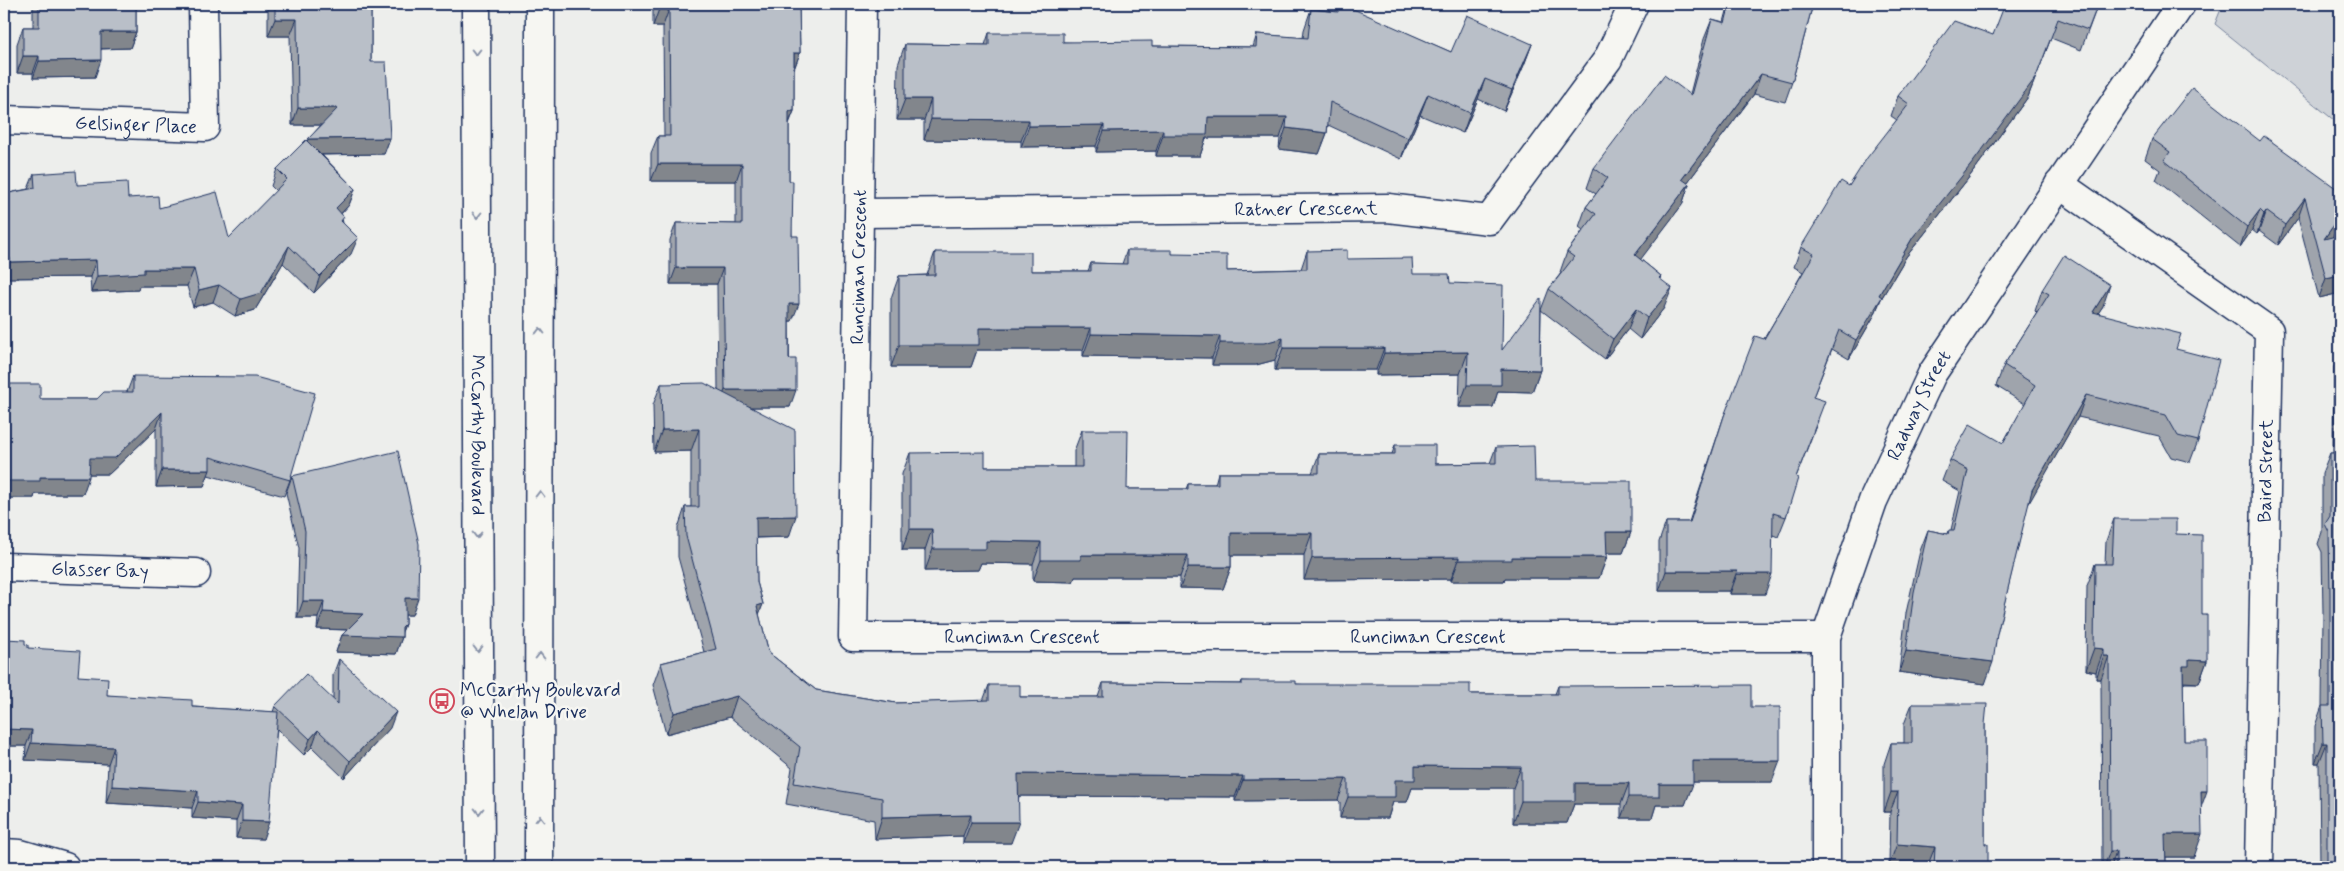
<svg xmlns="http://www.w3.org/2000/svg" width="2344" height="871" viewBox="0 0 2344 871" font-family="Mynerve,sans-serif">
<rect width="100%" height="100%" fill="#edeeec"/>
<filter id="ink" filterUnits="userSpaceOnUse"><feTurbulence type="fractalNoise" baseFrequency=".02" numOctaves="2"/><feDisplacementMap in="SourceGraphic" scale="10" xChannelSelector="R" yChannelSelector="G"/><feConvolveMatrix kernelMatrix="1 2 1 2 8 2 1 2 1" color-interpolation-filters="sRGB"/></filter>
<g filter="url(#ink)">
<!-- green -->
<path fill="#ced2d7" stroke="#74809a" d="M2223,4h117v121l-125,-101z"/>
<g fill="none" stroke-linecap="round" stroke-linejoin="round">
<defs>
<g id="minor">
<path id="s1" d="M862,4l-9,633h973"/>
<path id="s2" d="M4,120l201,7 -2,-123"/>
<path d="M2059,184l210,147 -10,536"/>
<path id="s3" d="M860,213l528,-5 101,12 119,-161 26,-55"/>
<path id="s4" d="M4,567l192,6"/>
<path d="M4,853l16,1 45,13"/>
<path id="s5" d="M1826,867v-230l47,-136 59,-127 249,-370"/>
</g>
<g id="major">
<path id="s6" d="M476,4l4,863"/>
<path d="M539,867l1,-863"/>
</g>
</defs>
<!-- minor casing -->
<use href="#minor" stroke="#1b2f5e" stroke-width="31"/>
<!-- major casing -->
<use href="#major" stroke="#1b2f5e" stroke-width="31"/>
<!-- minor -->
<use href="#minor" stroke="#f6f6f2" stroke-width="28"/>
<!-- major -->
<use href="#major" stroke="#f6f6f2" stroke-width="28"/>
</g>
<!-- wall -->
<g fill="#9fa4ac" stroke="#1b2f5e">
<path d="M33,4h103v28l-6,16 -29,1 -6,28 -62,1v-5h-16v-29l6,-17h10z"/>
<path d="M268,4h103v58l19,76 -6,16 -62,1 33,34 -6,16 -8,9 2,9 8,31 -37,39 -31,-30 -28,47 -20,6 -22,-14 -20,5 -6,-21h-48l-1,4 -47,2 -1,-15 -86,1v-84l24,-5 6,-15 43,11 51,13 31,10 70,30 47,-47 -5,-5 6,-17 30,-28 14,-16h-29l-2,-89h-22z"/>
<path d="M653,4h146l1,49 -6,16v42l-5,13v57l3,55v85h-3l1,86h-38l37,130 -33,1 1,44 6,22 -4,10 10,39 47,37 80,13 87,-2 6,-16 31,12h78l5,-14 138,1 1,-3 228,13h85l3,-8 193,21 21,75h-79l-8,23h-29l-4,13h-31v-14h-47l-7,19h-54v-35h-101l-5,14h-14l-5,16h-48v-16l-2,-2 -103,1v-4l-216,-1 -8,47h-48v-7l-88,3 -1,-19 -88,-16 6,-36 -62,-51 -64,17 -13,-49 8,-22 43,-11 -26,-95v-29l7,-21h6v-56l-37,1 -1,-47 8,-21 57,6 -1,-106h-47v-44l6,-17 60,1v-43h-85v-28l7,-17h6l-1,-110h-10z"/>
<path d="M1339,4l112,48 81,-8 -8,21 -20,46 -26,-12 -15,34 -43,-18 -19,44 -73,-34 -1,8 -8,21 -40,-5 1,-11h-74l-6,18h-44v-5l-60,1v-6l-75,1v-6l-97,-1v-20h-27l1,-55 7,-21 80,1 4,-12 74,9 89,4 101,1 4,-13 46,4 1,-8 7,-21 25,2z"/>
<path d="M1729,4h84l-21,78 -7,20 -31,-8 -67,89 2,1 -7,21 -42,54 21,17 -1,3 4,29 -24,31 -12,-10 -23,30 -64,-49 -1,60 -8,22 -34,-1 -5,16h-34l1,-33 -84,1v-5h-101v-10l-19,5h-44v-7l-129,-2v-6h-106l-6,17h-80v-69l8,-22 28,-1 8,-23 96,19h57l3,-8 31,1 5,-14 45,4 55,17 74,-2 6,-18 40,8 103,24 52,67 39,-40 8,-21 12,-16 -1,-1 7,-20 16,-22 -4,-3 7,-20 10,-13 -9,-6 7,-20 96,-74 14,-55 8,-20 12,3z"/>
<path d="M2098,4l-17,46 -30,-12 -23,59 -61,83 -61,77 -25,42 -7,17 -25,43 -17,-10 -19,48 5,24 -22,56 -10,40 -8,20 -5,-2 -8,59h-35v-3h-71v-49l7,-20h23l35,-106 40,-77 39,-67 -9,-5 7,-20 48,-61 48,-66 -6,-4 7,-20 95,-61z"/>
<path d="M2152,139l108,2 80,50v35l-7,11 7,56 -21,5 -21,-80 -20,27 -19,-14 -2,3 -5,-4 -12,17 -84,-67 4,-10 -15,-11z"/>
<path d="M2042,290l61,16 -5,7 78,36 22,92 -8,21 -19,-5 -12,-21 -81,-19 -50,87 -43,180 -86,-12 7,-59 14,-62 8,-21 20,4 3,-4 9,-39 -18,-10 8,-21 53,-17 22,-39 -29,-18 8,-21 33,-52 -2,-2z"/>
<path d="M2340,349v518h-20l-1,-104h-4v-37l7,-20 1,-92 -1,-62 -4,-8 4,-12v-59l8,-20h3l1,-86z"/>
<path d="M133,376l157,104 -6,16 -76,-21 -4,11 -48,1v-58l-47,45h-20l-6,20h-48l-1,4h-30v-114l36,15h57l30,-7z"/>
<path d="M1082,430l45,59h59l2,-5h27l3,-11h94l7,-19h73l3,-9 40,19 55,-1 6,-16 39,34 96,51 -8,21h-16v4l-8,21h-94l-1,3h-53v-2l-147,1v-25h-73v12l-8,22 -43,-1v-11h-105l-2,5 -40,-1v-17l-52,-1 -3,7 -53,1v-21h-23v-76l8,-21 75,14h89v-16z"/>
<path d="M292,476l120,139h-7v9l-3,8v5l-6,17 -60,-2 6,-17 5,-5 -30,-1 1,-11h-21l2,-70 -13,-55z"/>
<path d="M2114,519l62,15 26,81 5,46 -8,22h-16l1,58 17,66 -7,50h-28v10h-64l-1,-188h-5v-7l-10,-2 1,-84 8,-22h10l1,-23z"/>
<path d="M4,639l21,5 3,4 50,28 29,19 85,12 81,5 2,-6 58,-7v-24l6,-16 51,69 -46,50 -32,-31 -8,8 -27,-26 -14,110 -27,-1v-17l-44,-3v-10l-86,-5 2,-39 -83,-4 1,-14h-22z"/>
<path d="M1912,704l73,20v120l3,23h-64l-35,-2 1,-53h-6v-48l7,-21h13v-19z"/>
</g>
<!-- shaded-wall -->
<g fill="#82868c" stroke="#1b2f5e">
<path d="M659,9h10l-6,17h-10z"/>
<path d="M275,19h22l-7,17h-22z"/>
<path d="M101,32h35l-6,16 -35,1z"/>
<path d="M2051,38l-23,59 -61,83 -61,77 -25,42 -7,17 -25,43 7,-19 23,-45 34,-58z"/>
<path d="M1532,44l-8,21 -20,46 8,-21z"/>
<path d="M794,53h6l-6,16z"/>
<path d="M23,56h16l-6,17h-16z"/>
<path d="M101,60l-6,17 -62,1 6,-17z"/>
<path d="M1761,74l-7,20 -79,105 7,-20z"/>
<path d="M1485,79l-7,20 -15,34 7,-20z"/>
<path d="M1428,94l-8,21 -19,44 7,-21z"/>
<path d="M905,99h26l-7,21h-27z"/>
<path d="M298,108h40l-6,17h-40z"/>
<path d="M789,111h5l-7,16z"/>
<path d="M1208,117h79l-7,21h-74l-6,18h-44l7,-21z"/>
<path d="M931,119l98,1 -8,21 -97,-1z"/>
<path d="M1104,125l-8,21 -75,1 8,-21z"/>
<path d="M1286,128l41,5 -8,21 -40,-5z"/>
<path d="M1163,130l-7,21 -60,1 8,-21z"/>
<path d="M390,138l-6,16 -82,1 6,-16z"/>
<path d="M658,164h84l-6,17h-85z"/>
<path d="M1689,184l-7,21 -54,71 7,-21z"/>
<path d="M355,189l-6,16 -19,20 6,-17z"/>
<path d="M2305,198l-7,20 -20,27 7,-20z"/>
<path d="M2260,210l-8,20 -12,17 7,-20z"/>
<path d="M2266,211l-7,20 -2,3 7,-20z"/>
<path d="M2340,216v10l-20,29 4,-16z"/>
<path d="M358,238l-7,16 -37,39 6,-17z"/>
<path d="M289,246l-6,17 -28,47 -20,6 6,-17z"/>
<path d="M10,258l-6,16v-15z"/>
<path d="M96,260l-6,17 -86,1 6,-16z"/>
<path d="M676,268h47l-6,16h-47z"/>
<path d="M144,269h50l-7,17h-48l-1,4 -47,2 6,-16z"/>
<path d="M2340,275v18l-21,5 7,-20z"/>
<path d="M219,285l-6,17 -20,5 6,-17z"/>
<path d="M2110,285l-7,21 -18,27 8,-21z"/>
<path d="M1672,288l-8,20 -24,31 7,-21z"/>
<path d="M789,304h10l-7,17h-9z"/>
<path d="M1636,309l-8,20 -23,30 8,-20z"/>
<path d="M979,328h112l-8,22h-106l-6,17h-80l8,-22z"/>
<path d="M1091,334l129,2 -8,22 -129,-2z"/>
<path d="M1283,338l-8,22 -19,5h-44l8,-22z"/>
<path d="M1283,348h101l-8,22h-101z"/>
<path d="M1468,352l-8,22 -84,1 8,-22z"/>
<path d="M1501,369l39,1 -8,22 -34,-1 -5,16h-34l8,-22z"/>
<path d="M725,390h71l-6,17h-72z"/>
<path d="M2086,395l-8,22 -54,95 8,-22z"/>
<path d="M162,412l-6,17 -47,45h-25l6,-16z"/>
<path d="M699,429l-8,22 -37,1 8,-22z"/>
<path d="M162,470h48l-6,16 -48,1z"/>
<path d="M40,477h49l-6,17h-48l-1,4h-30v-17z"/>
<path d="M796,516l-7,21 -41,1 8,-21z"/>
<path d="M910,529h22l-7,21h-23z"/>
<path d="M1606,532h25l-8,21h-25z"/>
<path d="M1231,533h81l-8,22h-81z"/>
<path d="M986,541l55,1 -8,22 -52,-1 -3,7 -53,1 8,-22z"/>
<path d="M1081,555h107l-8,22h-105l-2,5 -40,-1 8,-21z"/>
<path d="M1459,557l-8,22 -147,1 8,-22z"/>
<path d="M1512,557h95l-8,21h-94l-1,3h-53l8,-21z"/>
<path d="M1188,567h43l-8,22 -43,-1z"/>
<path d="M1666,571h71l-7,20h-71z"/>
<path d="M1737,574h35l-7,20h-35z"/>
<path d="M405,598h13l-6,17h-13z"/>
<path d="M303,601h21l-6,17h-21z"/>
<path d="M763,604l-8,21 2,-19z"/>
<path d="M323,612l40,2 -6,16 -40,-1z"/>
<path d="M405,624l-5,13h2l-6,17 -60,-2 6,-17 60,-8z"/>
<path d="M2094,648l10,1 -8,23 -10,-2z"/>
<path d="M1906,651l87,11 -8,22 -86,-12z"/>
<path d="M2104,656h5l-8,23h-5z"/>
<path d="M2189,660l18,1 -8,22 -16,-1v-16z"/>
<path d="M737,696l-7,21 -64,17 8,-21z"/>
<path d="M396,712l-6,16 -46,50 6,-17z"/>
<path d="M4,729l28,1 -6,16h-22z"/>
<path d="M318,730l-6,17 -8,8 6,-16z"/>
<path d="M31,743l83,4 -6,17 -83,-4z"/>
<path d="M2323,743h4l-8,20h-4z"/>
<path d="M1693,761h87l-8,21h-87z"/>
<path d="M1415,766l106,1 -8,21h-101l-5,14h-14l-5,16h-48l8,-21 47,-17z"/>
<path d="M1018,774l225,2 -8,21 -224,-1z"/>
<path d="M1346,779l-8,21 -103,1 8,-21z"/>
<path d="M1575,783h54l-8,21h-47l-7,19h-54l8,-22z"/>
<path d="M1659,784h34l-8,21h-29l-4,13h-31l8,-21z"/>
<path d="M112,786l86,5 -6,17 -86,-5z"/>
<path d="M2201,791h6l-8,22z"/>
<path d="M1891,792h7l-8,20h-6z"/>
<path d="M198,802l44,3 -6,16 -44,-3z"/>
<path d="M971,815l-8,21 -88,3 7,-22z"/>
<path d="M242,821l27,1 -6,17 -27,-1z"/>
<path d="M971,822h48l-8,21h-48z"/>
<path d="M2165,834h37l-8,23h-37z"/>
<path d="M1897,844l38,3 -8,20 -38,-2z"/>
<path d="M2110,851h6l-5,16h-7z"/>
</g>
<!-- building -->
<g fill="#b9bfc8" stroke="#1b2f5e">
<path d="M39,4h97v28h-35v28l-62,1v-5h-16v-29h16z"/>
<path d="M275,4h96v58h15l4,76 -82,1 30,-31h-40l-1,-89h-22z"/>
<path d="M659,4h140l1,49h-6v58h-5v70h4l-1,55h6l1,68h-10v55h7v31h-71l-2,-122h-47v-45l66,1v-60h-84v-28h12l-1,-127h-10z"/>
<path d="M1339,4h3l109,48 16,-37 65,29 -20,46 -27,-11 -15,34 -42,-19 -20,44 -78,-36 -3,31 -41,-5 1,-11h-79l-1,18h-44v-5l-59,1v-6l-75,1v-6l-98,-1v-20h-26v-55l84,1v-12h74v9l89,-1v5l104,1 1,-13 51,4 3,-29 27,3z"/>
<path d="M1730,4h83l-21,78 -31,-8 -79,105 7,5 -54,71 26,21 -2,2 13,10 -25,30 -11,-9 -23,30 -64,-50 25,-32 -7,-5 29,-38 -10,-7 22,-29 -14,-10 70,-93 27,20 21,-76 13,4z"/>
<path d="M2005,4h93l-10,26 -30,-11 -22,58 -62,84 -61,76 -34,58 3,2 -26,43 -17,-10 -26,67 12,4 -29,76 2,1 -12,39 -13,-4 -1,61h-35v-3h-71v-49h24l34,-106 31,-80 9,3 50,-85 -13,-7 40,-66 8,5 18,-28 42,-54 -11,-8 56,-75 39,14z"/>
<path d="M2192,88l68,53 4,-5 76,55v25l-16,23 16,-4v40l-14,3 -21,-80 -20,27 -19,-14 -2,3 -4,-4 -13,17 -83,-67 6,-8 -18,-13z"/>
<path d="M306,140l49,49 -19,19 8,9 -3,4 17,17 -38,38 -31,-30 -28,47 -20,6 -22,-14 -20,5 -5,-21h-50v4l-47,3 -1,-16 -86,2v-4l-6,1v-65l31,-6 -1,-14 42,-3 1,14 50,-3 1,16 30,-2 1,12 58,-16 12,46 58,-59 -10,-10z"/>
<path d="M1127,250h45v4l55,1v16l80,-2v-18l40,-1v9l65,-1 1,16h36l1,9 53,2 -1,65 39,-52 -1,72 -39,-1v16h-34l1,-33 -84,1v-5h-101v-10l-19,5h-44v-7l-129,-2v-6h-112v17h-80v-69l36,-1v-23h96v19h60v-8l36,1z"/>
<path d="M2064,255l46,30 -17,27 88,22 -5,15 43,11 -21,81 -20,-5 -12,-21 -80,-20 -54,95 -35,144 -4,28 -87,-11 8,-59 14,-62 20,4 1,-4h5l14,-60 -18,-10 20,-36 33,19 32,-58 -31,-20 45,-71 -7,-4z"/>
<path d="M133,376l122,1 60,16 -25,87 -80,-23v13h-48v-58l-47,46h-25l-1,19h-49v4h-36v-97h36v15h57l7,-7h29z"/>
<path d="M704,383l91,47 1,86 -40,1 1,65 6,22 -6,2 12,47 47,37 80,13 93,-3v-15h31v12h83v-14l139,1v-3h54v3h174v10h88v-8l193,-1v22h29v54h-87v23h-34v13h-30v-14h-54v18h-54v-34l-106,-1v14h-20v17h-47v-17l-2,-1 -103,1v-4l-225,-2 1,48h-48v-7l-89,2v-19l-88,-15 6,-36 -63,-51 -63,17 -13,-50 55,-14 -30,-113 -1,-29h14v-78l-37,1 -1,-46z"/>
<path d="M2340,406v461h-13v-124h-4l-1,-37h8v-112l-1,-62 -4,-8 5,-8v-63h10z"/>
<path d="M1082,430h46l-1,59h61v-5h30v-11h101v-19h76v-9h40v19l61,-1v-16l38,-1 1,35h96v51h-25l1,25h-95v3h-53v-3l-147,1v-25h-81v34h-43v-12h-107v5h-40v-18l-55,-1v8h-53l-1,-20h-22v-76l75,-1v15h97z"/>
<path d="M398,451l21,93 -1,54h-13v26l-3,3v10l-60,-2 21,-21 -40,-2 1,-11h-21l2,-70 -13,-55z"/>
<path d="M2114,519h62v15l26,1v80h5v46l-18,-1v6h-6l1,75h23v50h-6l1,43h-37l1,33h-50v-16h-6l-1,-195h-5v-7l-10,-1 1,-84h17z"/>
<path d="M4,639l21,1v4l3,1v3l52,3 -2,25 30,2 -1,17 85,5v7l86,5 -9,110 -27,-1v-16l-44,-3v-11l-86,-5 2,-39 -83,-4 1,-13 -28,-1z"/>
<path d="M339,659l57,53 -46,49 -32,-31 -8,9 -35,-33 31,-32 32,30z"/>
<path d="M1912,704h75l-2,20v120h3v23h-54l1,-20 -38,-3 1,-52h-7v-49h21z"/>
</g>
<!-- one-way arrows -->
<defs><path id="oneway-chevron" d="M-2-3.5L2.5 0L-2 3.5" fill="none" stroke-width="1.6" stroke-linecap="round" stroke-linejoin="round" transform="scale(1.25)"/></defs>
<g stroke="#8892a8">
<use href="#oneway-chevron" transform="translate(476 52) rotate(90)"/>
<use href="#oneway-chevron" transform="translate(477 215) rotate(90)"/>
<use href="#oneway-chevron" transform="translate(540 331) rotate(-90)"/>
<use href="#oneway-chevron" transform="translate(540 494) rotate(-90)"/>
<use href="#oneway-chevron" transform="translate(477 535) rotate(90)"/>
<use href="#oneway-chevron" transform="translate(478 649) rotate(90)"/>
<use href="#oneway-chevron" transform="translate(540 656) rotate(-90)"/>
<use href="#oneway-chevron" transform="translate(479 811) rotate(90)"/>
<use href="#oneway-chevron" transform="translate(540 819) rotate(-90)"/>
</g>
</g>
<!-- icons -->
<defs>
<symbol id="bus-ring" viewBox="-11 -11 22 22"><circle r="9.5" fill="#f6f6f2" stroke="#d1495b" stroke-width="1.5"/><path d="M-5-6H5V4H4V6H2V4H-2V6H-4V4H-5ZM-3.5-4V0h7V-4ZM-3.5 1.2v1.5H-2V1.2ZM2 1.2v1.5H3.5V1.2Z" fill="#d1495b"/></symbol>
</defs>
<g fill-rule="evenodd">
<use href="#bus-ring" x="428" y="687" width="28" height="28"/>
</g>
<g text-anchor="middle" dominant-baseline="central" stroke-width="5" stroke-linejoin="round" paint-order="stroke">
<!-- street labels -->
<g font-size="19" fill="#1b2f5e" stroke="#f6f6f2">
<text stroke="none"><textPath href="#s2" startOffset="132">Gelsinger Place</textPath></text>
<text stroke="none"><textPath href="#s3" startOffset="446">Ratner Crescent</textPath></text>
<text transform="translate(859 267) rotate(-89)">Runciman Crescent</text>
<text stroke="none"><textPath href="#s5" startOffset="480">Radway Street</textPath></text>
<text stroke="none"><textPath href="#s6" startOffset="431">McCarthy Boulevard</textPath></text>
<text transform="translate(2266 471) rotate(-89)">Baird Street</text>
<text stroke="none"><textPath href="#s4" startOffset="96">Glasser Bay</textPath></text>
<text stroke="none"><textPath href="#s1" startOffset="802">Runciman Crescent</textPath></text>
<text stroke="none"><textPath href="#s1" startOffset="1208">Runciman Crescent</textPath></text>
</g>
<!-- poi labels -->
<g font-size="19" fill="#1b2f5e" stroke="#f6f6f2" text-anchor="start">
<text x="460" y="690">McCarthy Boulevard<tspan x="460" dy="22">@ Whelan Drive</tspan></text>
</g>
</g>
<!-- margin -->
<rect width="2344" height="871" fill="none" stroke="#f6f6f2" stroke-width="20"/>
<rect x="10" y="10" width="2324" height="851" fill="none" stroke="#1b2f5e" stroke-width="2" filter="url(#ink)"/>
</svg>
